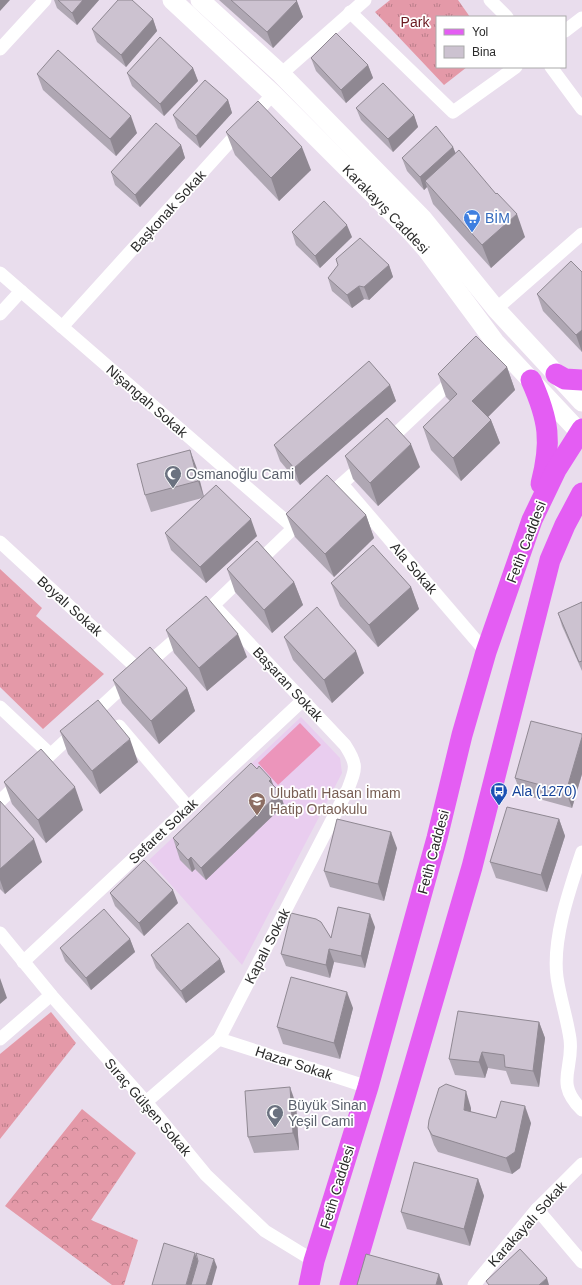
<svg xmlns="http://www.w3.org/2000/svg" width="582" height="1285" viewBox="0 0 582 1285" font-family="Arial,sans-serif">
<defs>
<pattern id="grass-tufts" width="24" height="20" patternUnits="userSpaceOnUse"><rect width="24" height="20" fill="#e499a8"/><path d="M3 7l-1-3M5 7V3M7 7l1-3M15 17l-1-3M17 17v-4M19 17l1-3" fill="none" stroke="#b97d89"/></pattern>
<pattern id="forest-crowns" width="20" height="18" patternUnits="userSpaceOnUse"><rect width="20" height="18" fill="#e499a8"/><path d="M2 6a3 3 0 1 1 6 0M12 15a3 3 0 1 1 6 0" fill="none" stroke="#b97d89"/></pattern>
</defs>
<rect width="100%" height="100%" fill="#e9dded"/>
<!-- education -->
<path fill="#e9cdef" d="M301,717l39,41 2,15 -100,192 -93,-105z"/>
<!-- grass -->
<g fill="url(#grass-tufts)">
<path d="M390,0h68l12,17h-33v50h30l-23,18 -69,-73z"/>
<path d="M0,569l42,39 -6,8 68,58 -61,55 -43,-42z"/>
<path d="M51,1012l25,31 -76,96v-85z"/>
</g>
<!-- forest -->
<path fill="url(#forest-crowns)" d="M82,1109l54,44 -45,67 47,20 -14,45h-12l-107,-79z"/>
<!-- pitch -->
<path fill="#ec95bb" d="M300,723l21,22 -43,40 -20,-22z"/>
<g fill="none" stroke-linecap="round" stroke-linejoin="round">
<!-- minor -->
<g stroke="#fff" stroke-width="13">
<path d="M490,0l17,17"/>
<path d="M350,12l103,100 63,-45"/>
<path d="M565,31l17,-13"/>
<path d="M0,49l45,-49"/>
<path d="M551,67l31,42"/>
<path d="M281,74l84,-74"/>
<path d="M0,273l294,255"/>
<path d="M496,309l86,-75"/>
<path d="M0,314l21,-23"/>
<path d="M62,327l211,-233"/>
<path d="M386,443l69,-65"/>
<path d="M342,484l144,168"/>
<path d="M326,498l39,-35"/>
<path d="M0,542l140,129"/>
<path d="M201,617l103,-99"/>
<path d="M144,667l40,-35"/>
<path d="M0,707l50,47"/>
<path d="M90,717l40,-37"/>
<path d="M119,726l69,81"/>
<path d="M36,768l40,-37"/>
<path d="M0,801l21,-20"/>
<path d="M582,852c-12,36 -30,87 -25,125 3,21 10,41 13,62 4,31 -16,43 12,71"/>
<path d="M0,933l51,62 95,107 60,73 59,56 49,30"/>
<path d="M23,962l280,-262"/>
<path d="M0,1039l51,-44"/>
<path d="M219,1039l149,48"/>
<path d="M146,1102l73,-63 129,-250c8,-21 10,-24 -3,-44l-131,-139"/>
<path d="M537,1209l45,53"/>
<path d="M474,1285l63,-76 45,-45"/>
</g>
<!-- secondary -->
<g stroke="#fff" stroke-width="19">
<path d="M172,0l101,94 138,138 16,18 68,92 87,93"/>
<path d="M200,0l81,74 142,145 73,90 86,93"/>
</g>
<!-- primary -->
<g stroke="#e45df3" stroke-width="21">
<path d="M556,374l9,5 17,1"/>
<path d="M531,380c18,40 21,62 10,104"/>
<path d="M309,1285l5,-24 54,-174 69,-249 25,-103 24,-83 46,-132 24,-50 26,-41"/>
<path d="M350,1285l122,-418 78,-307 15,-35 17,-32"/>
</g>
</g>
<!-- wall -->
<g fill="#afa7b3">
<path d="M54,0h45l-22,25 -20,-17z"/>
<path d="M219,0h77l7,17 -30,31z"/>
<path d="M153,19l4,12 -31,36 -29,-25 -5,-13z"/>
<path d="M311,58l57,7 5,13 -27,25 -30,-32z"/>
<path d="M193,68l5,13 -34,35 -32,-30 -5,-13z"/>
<path d="M37,74l100,59 -21,23 -73,-66z"/>
<path d="M228,100l4,13 -32,35 -22,-20 -5,-13z"/>
<path d="M356,108l58,7 4,12 -25,25 -32,-32z"/>
<path d="M226,132l85,38 -32,31 -44,-46z"/>
<path d="M181,145l4,13 -45,49 -25,-22 -4,-13z"/>
<path d="M453,147l2,6 70,84 -34,31 -58,-64 -6,-17 -3,3 -17,-19 -5,-13z"/>
<path d="M292,232l60,5 -32,31 -24,-23z"/>
<path d="M389,265l4,12 -24,23 -5,-1 -12,9 -20,-17 -4,-13z"/>
<path d="M582,272v80l-39,-41 -6,-17z"/>
<path d="M507,367l8,23 -27,27 3,3 9,23 -39,38 -30,-31 -8,-23 27,-26 -4,-4 -8,-23z"/>
<path d="M390,385l6,16 -96,84 -20,-24 -6,-16z"/>
<path d="M345,456l75,11 -42,39 -25,-27z"/>
<path d="M196,466l8,30 53,40 -51,47 -35,-33 -6,-17 37,-35 -51,14 -6,-17z"/>
<path d="M286,514l80,1 8,23 -40,39 -39,-40z"/>
<path d="M227,569l67,13 9,23 -31,28 -37,-41z"/>
<path d="M331,583l80,4 8,22 -41,38 -38,-41z"/>
<path d="M582,602v69l-20,-45 -4,-13z"/>
<path d="M166,630l81,27 -40,34 -33,-38z"/>
<path d="M284,637l80,36 -32,30 -39,-43z"/>
<path d="M113,680l74,8 8,23 -36,33 -37,-41z"/>
<path d="M60,731l78,31 -38,32 -32,-40z"/>
<path d="M582,734v40l-10,34 -51,-14 -6,-16z"/>
<path d="M4,782l79,28 -37,33 -34,-39z"/>
<path d="M274,787l10,18 -78,75 -11,-11 -3,3 -12,-12 -7,-22z"/>
<path d="M0,801l42,61 -37,32 -5,-5z"/>
<path d="M559,819l6,17 -18,56 -51,-14 -6,-16z"/>
<path d="M397,848l-13,53 -54,-14 -6,-16z"/>
<path d="M110,893l68,10 -34,33 -29,-30z"/>
<path d="M375,927l-10,41 -31,-6 -4,16 -44,-12 -5,-12 50,-16z"/>
<path d="M130,939l5,13 -44,38 -26,-29 -5,-13z"/>
<path d="M151,955l69,4 5,13 -39,31 -30,-35z"/>
<path d="M353,1008l-13,51 -57,-15 -6,-17z"/>
<path d="M539,1022l6,16 -6,49 -28,-3 -5,-13 -18,-3 -3,10 -30,-3 -6,-16z"/>
<path d="M296,1104l3,46 -45,3 -6,-16z"/>
<path d="M471,1108v4l25,6 35,5 -11,45 -8,6 -74,-22 -4,-7 -6,-17z"/>
<path d="M478,1179l6,17 -14,50 -63,-17 -6,-17z"/>
</g>
<!-- shaded-wall -->
<g fill="#8f8892">
<path d="M0,0h10l-10,11z"/>
<path d="M83,0h16l-22,25 -5,-12z"/>
<path d="M297,1l6,16 -30,31 -6,-16z"/>
<path d="M153,19l4,12 -31,36 -5,-12z"/>
<path d="M368,65l5,13 -27,25 -5,-13z"/>
<path d="M193,68l5,13 -34,35 -4,-12z"/>
<path d="M228,100l4,13 -32,35 -4,-12z"/>
<path d="M414,115l4,12 -25,25 -5,-13z"/>
<path d="M131,116l6,17 -21,23 -6,-17z"/>
<path d="M181,145l4,13 -45,49 -5,-12z"/>
<path d="M302,147l9,23 -32,31 -8,-23z"/>
<path d="M453,147l5,12 -33,22 2,6 -3,3 -4,-13z"/>
<path d="M517,214l8,23 -34,31 -9,-23z"/>
<path d="M347,225l5,12 -32,31 -5,-12z"/>
<path d="M389,265l4,12 -24,23 -5,-13z"/>
<path d="M359,286l5,13 -12,9 -5,-13z"/>
<path d="M582,330v22l-6,-17z"/>
<path d="M507,367l8,23 -34,34 -9,-23z"/>
<path d="M390,385l6,16 -96,84 -6,-17z"/>
<path d="M491,420l9,23 -39,38 -8,-23z"/>
<path d="M411,444l9,23 -42,39 -8,-23z"/>
<path d="M190,450l6,16 8,32 -6,-17z"/>
<path d="M366,515l8,23 -40,39 -9,-23z"/>
<path d="M251,519l6,17 -51,47 -6,-16z"/>
<path d="M294,582l9,23 -31,28 -8,-23z"/>
<path d="M411,587l8,22 -41,38 -9,-22z"/>
<path d="M238,634l9,23 -40,34 -8,-23z"/>
<path d="M356,651l8,22 -32,30 -8,-23z"/>
<path d="M187,688l8,23 -36,33 -8,-23z"/>
<path d="M582,737v37l-10,34 -6,-16z"/>
<path d="M130,739l8,23 -38,32 -8,-23z"/>
<path d="M271,779l5,13 -7,-11z"/>
<path d="M75,787l8,23 -37,33 -8,-23z"/>
<path d="M280,792l4,13 -78,75 -5,-12z"/>
<path d="M559,819l6,17 -18,56 -6,-17z"/>
<path d="M391,832l6,16 -13,53 -6,-17z"/>
<path d="M34,839l8,23 -37,32 -5,-14v-11z"/>
<path d="M191,857l4,12 -3,3 -4,-12z"/>
<path d="M173,890l5,13 -34,33 -5,-13z"/>
<path d="M370,914l5,13 -10,41 -4,-12z"/>
<path d="M130,939l5,13 -44,38 -5,-12z"/>
<path d="M329,949l5,13 -4,16 -4,-13z"/>
<path d="M220,959l5,13 -39,31 -5,-12z"/>
<path d="M0,978l7,20 -7,6z"/>
<path d="M347,992l6,16 -13,51 -6,-16z"/>
<path d="M539,1022l6,16 -6,49 -6,-16z"/>
<path d="M482,1052l6,16 -3,10 -6,-16z"/>
<path d="M290,1087l6,17 3,46 -6,-17z"/>
<path d="M466,1091l5,17 -1,18 -6,-16z"/>
<path d="M525,1106l6,17 -11,45 -8,6 -6,-16z"/>
<path d="M478,1179l6,17 -14,50 -6,-17z"/>
<path d="M195,1253l6,16 -4,16h-11z"/>
<path d="M214,1259l3,8 -5,18h-6z"/>
<path d="M439,1274l4,11h-7z"/>
<path d="M547,1278l2,7h-10z"/>
</g>
<!-- building -->
<g fill="#ccc2d0" stroke="#8f8892">
<path d="M58,0h25l-11,13z"/>
<path d="M118,0h14l21,19 -32,36 -29,-26z"/>
<path d="M231,0h65l1,1 -30,31z"/>
<path d="M336,33l32,32 -27,25 -30,-32z"/>
<path d="M160,37l33,31 -33,36 -33,-31z"/>
<path d="M58,50l73,66 -21,23 -73,-65z"/>
<path d="M205,80l23,20 -32,36 -23,-21z"/>
<path d="M383,83l31,32 -26,24 -32,-31z"/>
<path d="M258,101l44,46 -31,31 -45,-46z"/>
<path d="M156,123l25,22 -46,50 -24,-23z"/>
<path d="M436,126l17,21 -33,30 -18,-19z"/>
<path d="M459,150l37,44 1,-1 20,21 -35,31 -57,-64z"/>
<path d="M324,201l23,24 -32,31 -23,-24z"/>
<path d="M360,238l29,27 -25,22 -5,-1 -12,9 -19,-17 10,-13 -2,-6z"/>
<path d="M571,261l11,11v58l-6,5 -39,-41z"/>
<path d="M476,336l31,31 -35,34 19,19 -38,38 -30,-31 34,-33 -19,-20z"/>
<path d="M369,361l21,24 -96,83 -20,-23z"/>
<path d="M387,418l24,26 -41,39 -25,-27z"/>
<path d="M190,450l8,31 -53,14 -8,-31z"/>
<path d="M327,475l39,40 -41,39 -39,-40z"/>
<path d="M216,485l35,34 -51,48 -35,-34z"/>
<path d="M257,541l37,41 -30,28 -37,-41z"/>
<path d="M373,545l38,42 -42,38 -38,-42z"/>
<path d="M206,596l32,38 -39,34 -33,-38z"/>
<path d="M582,602v59l-3,1 -21,-49z"/>
<path d="M317,607l39,44 -32,29 -40,-43z"/>
<path d="M150,647l37,41 -36,33 -38,-41z"/>
<path d="M98,700l32,39 -38,32 -32,-40z"/>
<path d="M531,721l51,13v3l-16,55 -51,-14z"/>
<path d="M41,749l34,38 -37,33 -34,-38z"/>
<path d="M251,763l6,6 2,-3 12,13 -2,2 11,11 -79,76 -10,-11 -3,3 -12,-13 3,-3 -6,-6z"/>
<path d="M0,801l34,38 -34,30z"/>
<path d="M507,807l52,12 -18,56 -51,-13z"/>
<path d="M337,819l54,13 -13,52 -54,-13z"/>
<path d="M144,860l29,30 -34,33 -29,-30z"/>
<path d="M338,907l32,7 -9,42 -32,-7 -3,16 -45,-11 10,-41 25,6 5,3 10,16z"/>
<path d="M104,909l26,30 -44,39 -26,-30z"/>
<path d="M188,923l32,36 -39,32 -30,-36z"/>
<path d="M291,977l56,15 -13,51 -57,-16z"/>
<path d="M458,1011l81,11 -6,49 -28,-4 -1,-12 -22,-3 -3,10 -30,-3z"/>
<path d="M446,1084l20,7 -2,19 32,8 5,-17 24,5 -10,46 -9,6 -74,-23 -4,-7 1,-8 10,-32z"/>
<path d="M290,1087l3,46 -45,4 -3,-46z"/>
<path d="M414,1162l64,17 -14,50 -63,-17z"/>
<path d="M164,1243l31,10 -9,32h-34z"/>
<path d="M520,1249l27,29 -8,7h-50l-3,-4z"/>
<path d="M196,1253l18,6 -8,26h-15l7,-24z"/>
<path d="M366,1254l73,20 -3,11h-79z"/>
</g>
<!-- icons -->
<defs>
<symbol id="supermarket-pin" viewBox="-11 -11 22 30"><path d="M0 17L-7.5 6A9.5 9.5 0 1 1 7.5 6Z" fill="#3f7fe0" stroke="#fff"/><path d="M-6-5.5h2.5l.6 2H6L4.5 2H-2.5L-4.4-4H-6ZM-1.5 3.2a1.3 1.3 0 1 0 .1 0ZM3 3.2a1.3 1.3 0 1 0 .1 0Z" fill="#fff"/></symbol>
<symbol id="mosque-pin" viewBox="-11 -11 22 30"><path d="M0 17L-7.5 6A9.5 9.5 0 1 1 7.5 6Z" fill="#6b7280" stroke="#fff"/><path d="M3.5-4.9A6 6 0 1 0 3.5 4.9A5 5 0 1 1 3.5-4.9Z" fill="#fff"/></symbol>
<symbol id="bus-pin" viewBox="-11 -11 22 30"><path d="M0 17L-7.5 6A9.5 9.5 0 1 1 7.5 6Z" fill="#1a4fb4" stroke="#fff"/><path d="M-5-6H5V4H4V6H2V4H-2V6H-4V4H-5ZM-3.5-4V0h7V-4ZM-3.5 1.2v1.5H-2V1.2ZM2 1.2v1.5H3.5V1.2Z" fill="#fff"/></symbol>
<symbol id="school-pin" viewBox="-11 -11 22 30"><path d="M0 17L-7.5 6A9.5 9.5 0 1 1 7.5 6Z" fill="#8d6e63" stroke="#fff"/><path d="M0-5L7-2L0 1L-7-2ZM-4 1L0 2.5L4 1V4Q0 6-4 4Z" fill="#fff"/></symbol>
</defs>
<g fill-rule="evenodd">
<use href="#supermarket-pin" x="462" y="208" width="20" height="27"/>
<use href="#mosque-pin" x="163" y="464" width="20" height="27"/>
<use href="#bus-pin" x="489" y="781" width="20" height="27"/>
<use href="#school-pin" x="247" y="791" width="20" height="27"/>
<use href="#mosque-pin" x="265" y="1103" width="20" height="27"/>
</g>
<g text-anchor="middle" dominant-baseline="central" stroke-width="3.5" stroke-linejoin="round" paint-order="stroke">
<!-- park labels -->
<g font-size="14" fill="#6a191f" stroke="#fff">
<text x="415" y="22">Park</text>
</g>
<!-- street labels -->
<g font-size="14" fill="#2b2b2b" stroke="#fff">
<text transform="translate(386 209) rotate(46)">Karakayış Caddesi</text>
<text transform="translate(168 211) rotate(-48)">Başkonak Sokak</text>
<text transform="translate(147 401) rotate(41)">Nişangah Sokak</text>
<text transform="translate(526 542) rotate(-69)">Fetih Caddesi</text>
<text transform="translate(414 568) rotate(49)">Ala Sokak</text>
<text transform="translate(70 606) rotate(42)">Boyalı Sokak</text>
<text transform="translate(288 684) rotate(47)">Başaran Sokak</text>
<text transform="translate(163 831) rotate(-43)">Sefaret Sokak</text>
<text transform="translate(433 852) rotate(-75)">Fetih Caddesi</text>
<text transform="translate(267 946) rotate(-63)">Kapalı Sokak</text>
<text transform="translate(294 1063) rotate(18)">Hazar Sokak</text>
<text transform="translate(148 1107) rotate(49)">Sıraç Gülşen Sokak</text>
<text transform="translate(337 1187) rotate(-73)">Fetih Caddesi</text>
<text transform="translate(527 1224) rotate(-48)">Karakayalı Sokak</text>
</g>
<!-- shop labels -->
<g font-size="14" fill="#366cbe" stroke="#fff" text-anchor="start">
<text x="485" y="218">BİM</text>
</g>
<!-- worship labels -->
<g font-size="14" fill="#5b616d" stroke="#fff" text-anchor="start">
<text x="186" y="474">Osmanoğlu Cami</text>
<text x="288" y="1105">Büyük Sinan<tspan x="288" dy="16">Yeşil Cami</tspan></text>
</g>
<!-- transit labels -->
<g font-size="14" fill="#164399" stroke="#fff" text-anchor="start">
<text x="512" y="791">Ala (1270)</text>
</g>
<!-- education labels -->
<g font-size="14" fill="#785e54" stroke="#fff" text-anchor="start">
<text x="270" y="793">Ulubatlı Hasan İmam<tspan x="270" dy="16">Hatip Ortaokulu</tspan></text>
</g>
</g>
<!-- legend -->
<rect x="436" y="16" width="130" height="52" fill="#ffffff" stroke="#aaaaaa"/>
<rect x="444" y="29" width="20" height="6" fill="#e45df3" stroke="#aaaaaa"/>
<text x="472" y="36" font-size="12" fill="#2b2b2b">Yol</text>
<rect x="444" y="46" width="20" height="12" fill="#ccc2d0" stroke="#aaaaaa"/>
<text x="472" y="56" font-size="12" fill="#2b2b2b">Bina</text>
</svg>
